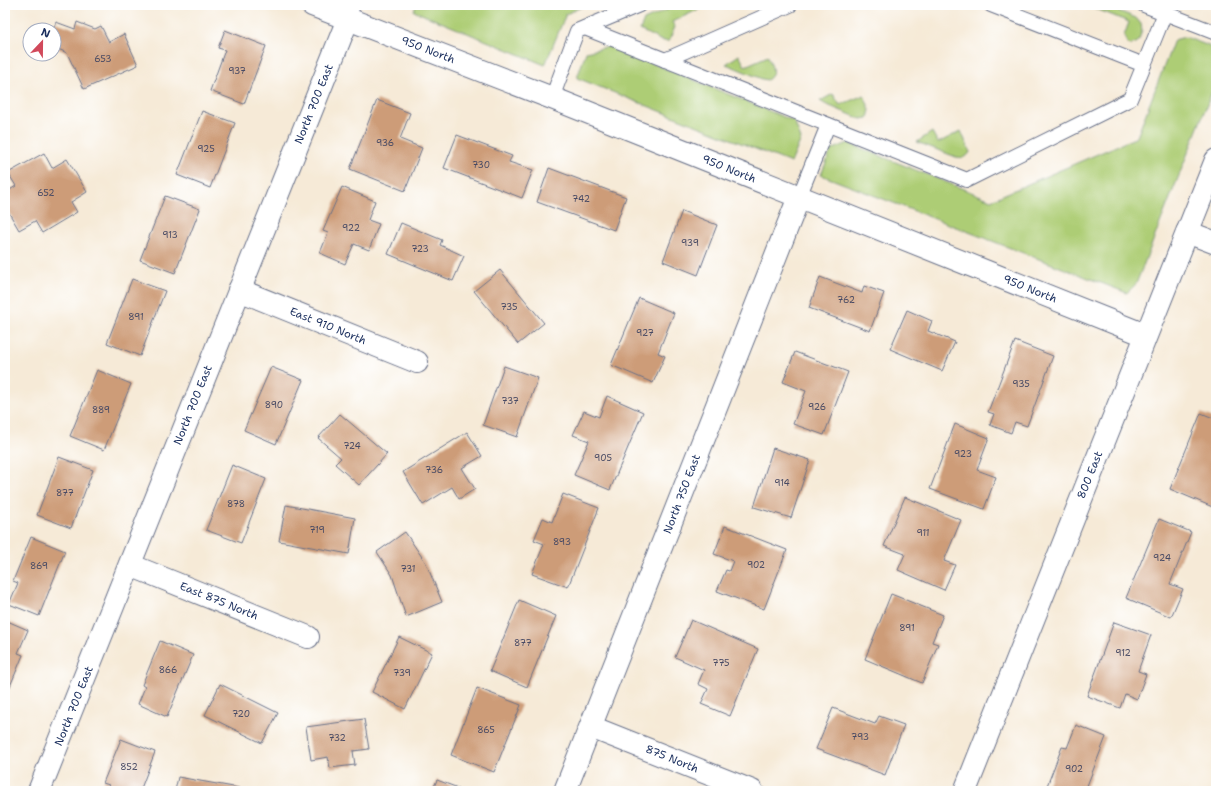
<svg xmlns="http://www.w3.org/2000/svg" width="1221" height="796" viewBox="0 0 1221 796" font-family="'Shantell Sans',sans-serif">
<rect width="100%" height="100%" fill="#fff"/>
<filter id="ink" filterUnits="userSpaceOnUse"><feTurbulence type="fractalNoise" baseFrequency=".025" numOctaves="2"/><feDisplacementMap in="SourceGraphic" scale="8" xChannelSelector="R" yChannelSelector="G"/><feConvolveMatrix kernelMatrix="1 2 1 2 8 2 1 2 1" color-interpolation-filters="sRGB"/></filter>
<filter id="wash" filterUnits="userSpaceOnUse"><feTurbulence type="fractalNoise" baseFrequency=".012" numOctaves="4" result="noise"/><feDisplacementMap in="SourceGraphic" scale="16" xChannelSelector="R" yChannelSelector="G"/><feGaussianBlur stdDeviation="0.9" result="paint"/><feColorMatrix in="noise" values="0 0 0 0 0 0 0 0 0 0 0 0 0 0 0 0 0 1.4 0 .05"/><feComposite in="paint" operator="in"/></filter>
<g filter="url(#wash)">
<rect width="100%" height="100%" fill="#f6ead7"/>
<!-- green -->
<g fill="#adcd75" stroke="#647e6a">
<path d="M416,5h170l-20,9 -21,51 -131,-54z"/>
<path d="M678,5h30l-36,17 3,5 -6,14h-7l-22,-11 4,-10z"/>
<path d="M1086,5h18l32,13 5,6 1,6 -3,10 -4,3 -5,2 -4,-4 -2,-5 5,-14z"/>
<path d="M1185,37l24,9 7,14v22l-80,202 -9,9 -306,-118 10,-25 17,-7 143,57 146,-63 37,-97z"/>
<path d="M610,46l184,75 7,18 -10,24 -214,-85 9,-26z"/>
<path d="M739,55l6,11 23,-10c3,9 9,18 -1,24l-5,-1 -36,-15z"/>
<path d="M833,94l7,11 24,-10 6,15 -2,8 -7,1 -36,-15 -5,-3z"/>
<path d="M961,131l9,21c-3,6 -8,6 -14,5l-39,-15 15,-10 6,11z"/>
</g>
<g id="blocks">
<!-- building -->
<g fill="#cd9c78">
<path d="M56,22l19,7 2,-7 18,7 6,-3 8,16 15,-8 14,31 -54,24 -17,-36 -13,-6 -1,-17z"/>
<path d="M225,30l41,16 -22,58 -34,-13 15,-41 -7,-2z"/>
<path d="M377,100l33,13 -10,26 22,9 -17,43 -55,-22z"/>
<path d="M202,111l33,12 -25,65 -33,-13z"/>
<path d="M457,135l55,21 -3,6 24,8 -11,28 -78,-30z"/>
<path d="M44,153l8,15 15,-9 20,33 -16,10 6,10 -35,21 -7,-12 -16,9 -14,-24v-13l11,-7 -8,-13z"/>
<path d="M549,168l77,29 -12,33 -77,-28z"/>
<path d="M342,187l33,14 -7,19 11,4 -10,26 -15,-6 -9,20 -25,-11 8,-20 -5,-2z"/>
<path d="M165,196l35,13 -25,64 -35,-13z"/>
<path d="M682,211l35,14 -19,50 -35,-14z"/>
<path d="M401,223l41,17 -2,5 24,11 -11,25 -65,-27z"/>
<path d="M500,270l44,53 -26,21 -44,-53z"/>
<path d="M820,277l42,16 2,-7 20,7 -14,38 -61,-23z"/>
<path d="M132,279l33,12 -25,65 -33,-13z"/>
<path d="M639,298l35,15 -16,40 7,3 -12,27 -42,-18z"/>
<path d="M907,310l25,11 -4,10 27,11 -13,29 -52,-22z"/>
<path d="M1015,341l38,15 -26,70 -12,-4 -4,11 -21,-8 4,-11 -6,-2z"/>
<path d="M795,352l53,20 -24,63 -31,-11 13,-33 -23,-9z"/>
<path d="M504,366l34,12 -21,59 -34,-12z"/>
<path d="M271,367l32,13 -27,64 -32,-14z"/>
<path d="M97,370l34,14 -27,66 -34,-14z"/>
<path d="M607,396l36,16 -33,78 -36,-15 15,-34 -16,-6 11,-24 15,6z"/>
<path d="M1201,413l15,6v85l-1,4 -45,-19z"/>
<path d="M340,414l47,40 -28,31 -24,-21 6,-6 -23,-20z"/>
<path d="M955,424l34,14 -12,32 19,7 -12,32 -54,-20z"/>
<path d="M467,432l15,24 -20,12 13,21 -16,10 -7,-12 -29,18 -20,-33z"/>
<path d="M773,448l37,12 -19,58 -37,-11z"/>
<path d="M59,457l34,13 -22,58 -34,-13z"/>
<path d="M232,465l34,14 -25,64 -35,-13z"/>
<path d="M563,494l36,14 -31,79 -36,-13 12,-30 -10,-4 9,-22 9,4z"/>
<path d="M905,497l56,23 -17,41 11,4 -11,25 -46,-20 7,-16 -21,-8z"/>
<path d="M286,505l69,13 -6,36 -70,-13z"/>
<path d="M1159,519l32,13 -21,52 13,5 -12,28 -45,-19z"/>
<path d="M725,526l62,24 -23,59 -47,-18 9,-21 3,1 4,-10 -19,-7z"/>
<path d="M405,532l21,31 16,39 -36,15 -14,-42 -15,-23z"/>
<path d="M31,537l34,14 -26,65 -30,-12 9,-21 -5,-2z"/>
<path d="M891,594l52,21 -11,27 6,2 -16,39 -57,-24z"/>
<path d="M519,600l37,16 -29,71 -37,-16z"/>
<path d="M5,620l23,10 -10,23 5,2 -15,36 -3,-1z"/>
<path d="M691,620l67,29 -28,67 -29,-12 7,-15 -10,-5 6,-14 -29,-13z"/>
<path d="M1114,622l37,13 -13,36 8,3 -9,25 -12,-5 -5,14 -33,-12z"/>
<path d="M399,637l33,16 -27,56 -33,-17z"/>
<path d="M160,641l33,14 -26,62 -29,-13 7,-17 -3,-2z"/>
<path d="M220,684l58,29 -16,30 -57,-28z"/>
<path d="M477,688l44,17 -27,67 -43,-17z"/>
<path d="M833,708l42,16 4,-8 25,9 -19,50 -69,-26z"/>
<path d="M364,719l5,30 -16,2 2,14 -25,3 -2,-11 -17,3 -5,-33z"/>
<path d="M1076,725l30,12 -21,54h-40l17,-44 5,1z"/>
<path d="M121,739l34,13 -15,39h-33l2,-6 -6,-2z"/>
<path d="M178,777l61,11v3h-64z"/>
<path d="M437,780l29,11h-34z"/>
</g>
</g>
</g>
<g filter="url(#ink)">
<use href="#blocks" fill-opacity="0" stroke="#687088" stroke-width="1"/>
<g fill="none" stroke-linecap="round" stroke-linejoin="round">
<defs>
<g id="lane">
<path d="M991,5l153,60"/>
<path d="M1144,5l72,28"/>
<path d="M348,19l5,-14"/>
<path d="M585,28l382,152 163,-81 35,-86"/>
<path d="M665,60l125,-55"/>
<path d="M552,98l25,-67 62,-26"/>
<path d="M799,197l29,-72"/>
</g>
<g id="street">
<path d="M1187,232l29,11"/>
<path d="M239,290l178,72"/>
<path d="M130,565l178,72"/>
<path d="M591,727l161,64"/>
<path d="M39,791l309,-772"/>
<path d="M565,791l234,-594"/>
</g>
<g id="secondary">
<path d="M312,5l240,93 593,237"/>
<path d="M965,791l251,-631"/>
</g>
</defs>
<!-- lane casing -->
<use href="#lane" stroke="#687088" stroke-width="16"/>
<!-- street casing -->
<use href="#street" stroke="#687088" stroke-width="24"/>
<!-- secondary casing -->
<use href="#secondary" stroke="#687088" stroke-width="24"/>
<!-- lane -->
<use href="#lane" stroke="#fff" stroke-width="14"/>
<!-- street -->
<use href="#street" stroke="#fff" stroke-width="22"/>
<!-- secondary -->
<use href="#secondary" stroke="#fff" stroke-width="22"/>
</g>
</g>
<g text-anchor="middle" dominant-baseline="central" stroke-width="3" stroke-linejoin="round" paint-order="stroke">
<!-- number labels -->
<g font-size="9" fill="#484a64">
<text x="103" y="59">653</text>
<text x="237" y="71">937</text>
<text x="385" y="143">936</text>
<text x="206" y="149">925</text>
<text x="481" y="165">730</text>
<text x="46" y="193">652</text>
<text x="581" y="199">742</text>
<text x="351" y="228">922</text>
<text x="170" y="235">913</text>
<text x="690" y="243">939</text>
<text x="420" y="249">723</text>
<text x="846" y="300">762</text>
<text x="509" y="307">735</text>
<text x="136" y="317">891</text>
<text x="645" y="333">927</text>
<text x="1021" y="384">935</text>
<text x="510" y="401">737</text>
<text x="274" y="405">890</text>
<text x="817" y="407">926</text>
<text x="101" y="410">889</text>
<text x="352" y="446">724</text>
<text x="963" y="454">923</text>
<text x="603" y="458">905</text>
<text x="434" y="470">736</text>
<text x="782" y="483">914</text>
<text x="65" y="493">877</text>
<text x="236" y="504">878</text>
<text x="317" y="530">719</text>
<text x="923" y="533">911</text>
<text x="562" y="542">893</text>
<text x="1162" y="558">924</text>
<text x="756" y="565">902</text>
<text x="39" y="566">869</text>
<text x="408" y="569">731</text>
<text x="907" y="628">891</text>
<text x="523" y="643">877</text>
<text x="1123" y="653">912</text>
<text x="721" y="663">775</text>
<text x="168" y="670">866</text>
<text x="402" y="673">739</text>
<text x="241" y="714">720</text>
<text x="486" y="730">865</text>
<text x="860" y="737">793</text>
<text x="337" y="738">732</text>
<text x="129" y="767">852</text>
<text x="1074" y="769">902</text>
</g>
<!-- street labels -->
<g font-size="11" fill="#1b2f5e" stroke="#fff">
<text transform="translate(428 50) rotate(21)">950 North</text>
<text transform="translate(314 104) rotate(-68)">North 700 East</text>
<text transform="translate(729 169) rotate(22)">950 North</text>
<text transform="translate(1030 289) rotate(22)">950 North</text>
<text transform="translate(328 326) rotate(22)">East 910 North</text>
<text transform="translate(193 405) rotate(-68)">North 700 East</text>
<text transform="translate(1090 475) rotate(-68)">800 East</text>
<text transform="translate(682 494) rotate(-69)">North 750 East</text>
<text transform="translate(219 601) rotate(22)">East 875 North</text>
<text transform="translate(74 706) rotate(-68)">North 700 East</text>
<text transform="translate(672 759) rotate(22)">875 North</text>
</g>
</g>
<!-- margin -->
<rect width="1221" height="796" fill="none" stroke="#fff" stroke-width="20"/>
<!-- north arrow -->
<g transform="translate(42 42) rotate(22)"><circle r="19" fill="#ffffff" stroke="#a4acbf"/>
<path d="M0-3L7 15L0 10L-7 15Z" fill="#d1495b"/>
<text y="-6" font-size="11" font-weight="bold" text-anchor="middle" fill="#1b2f5e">N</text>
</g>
</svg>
